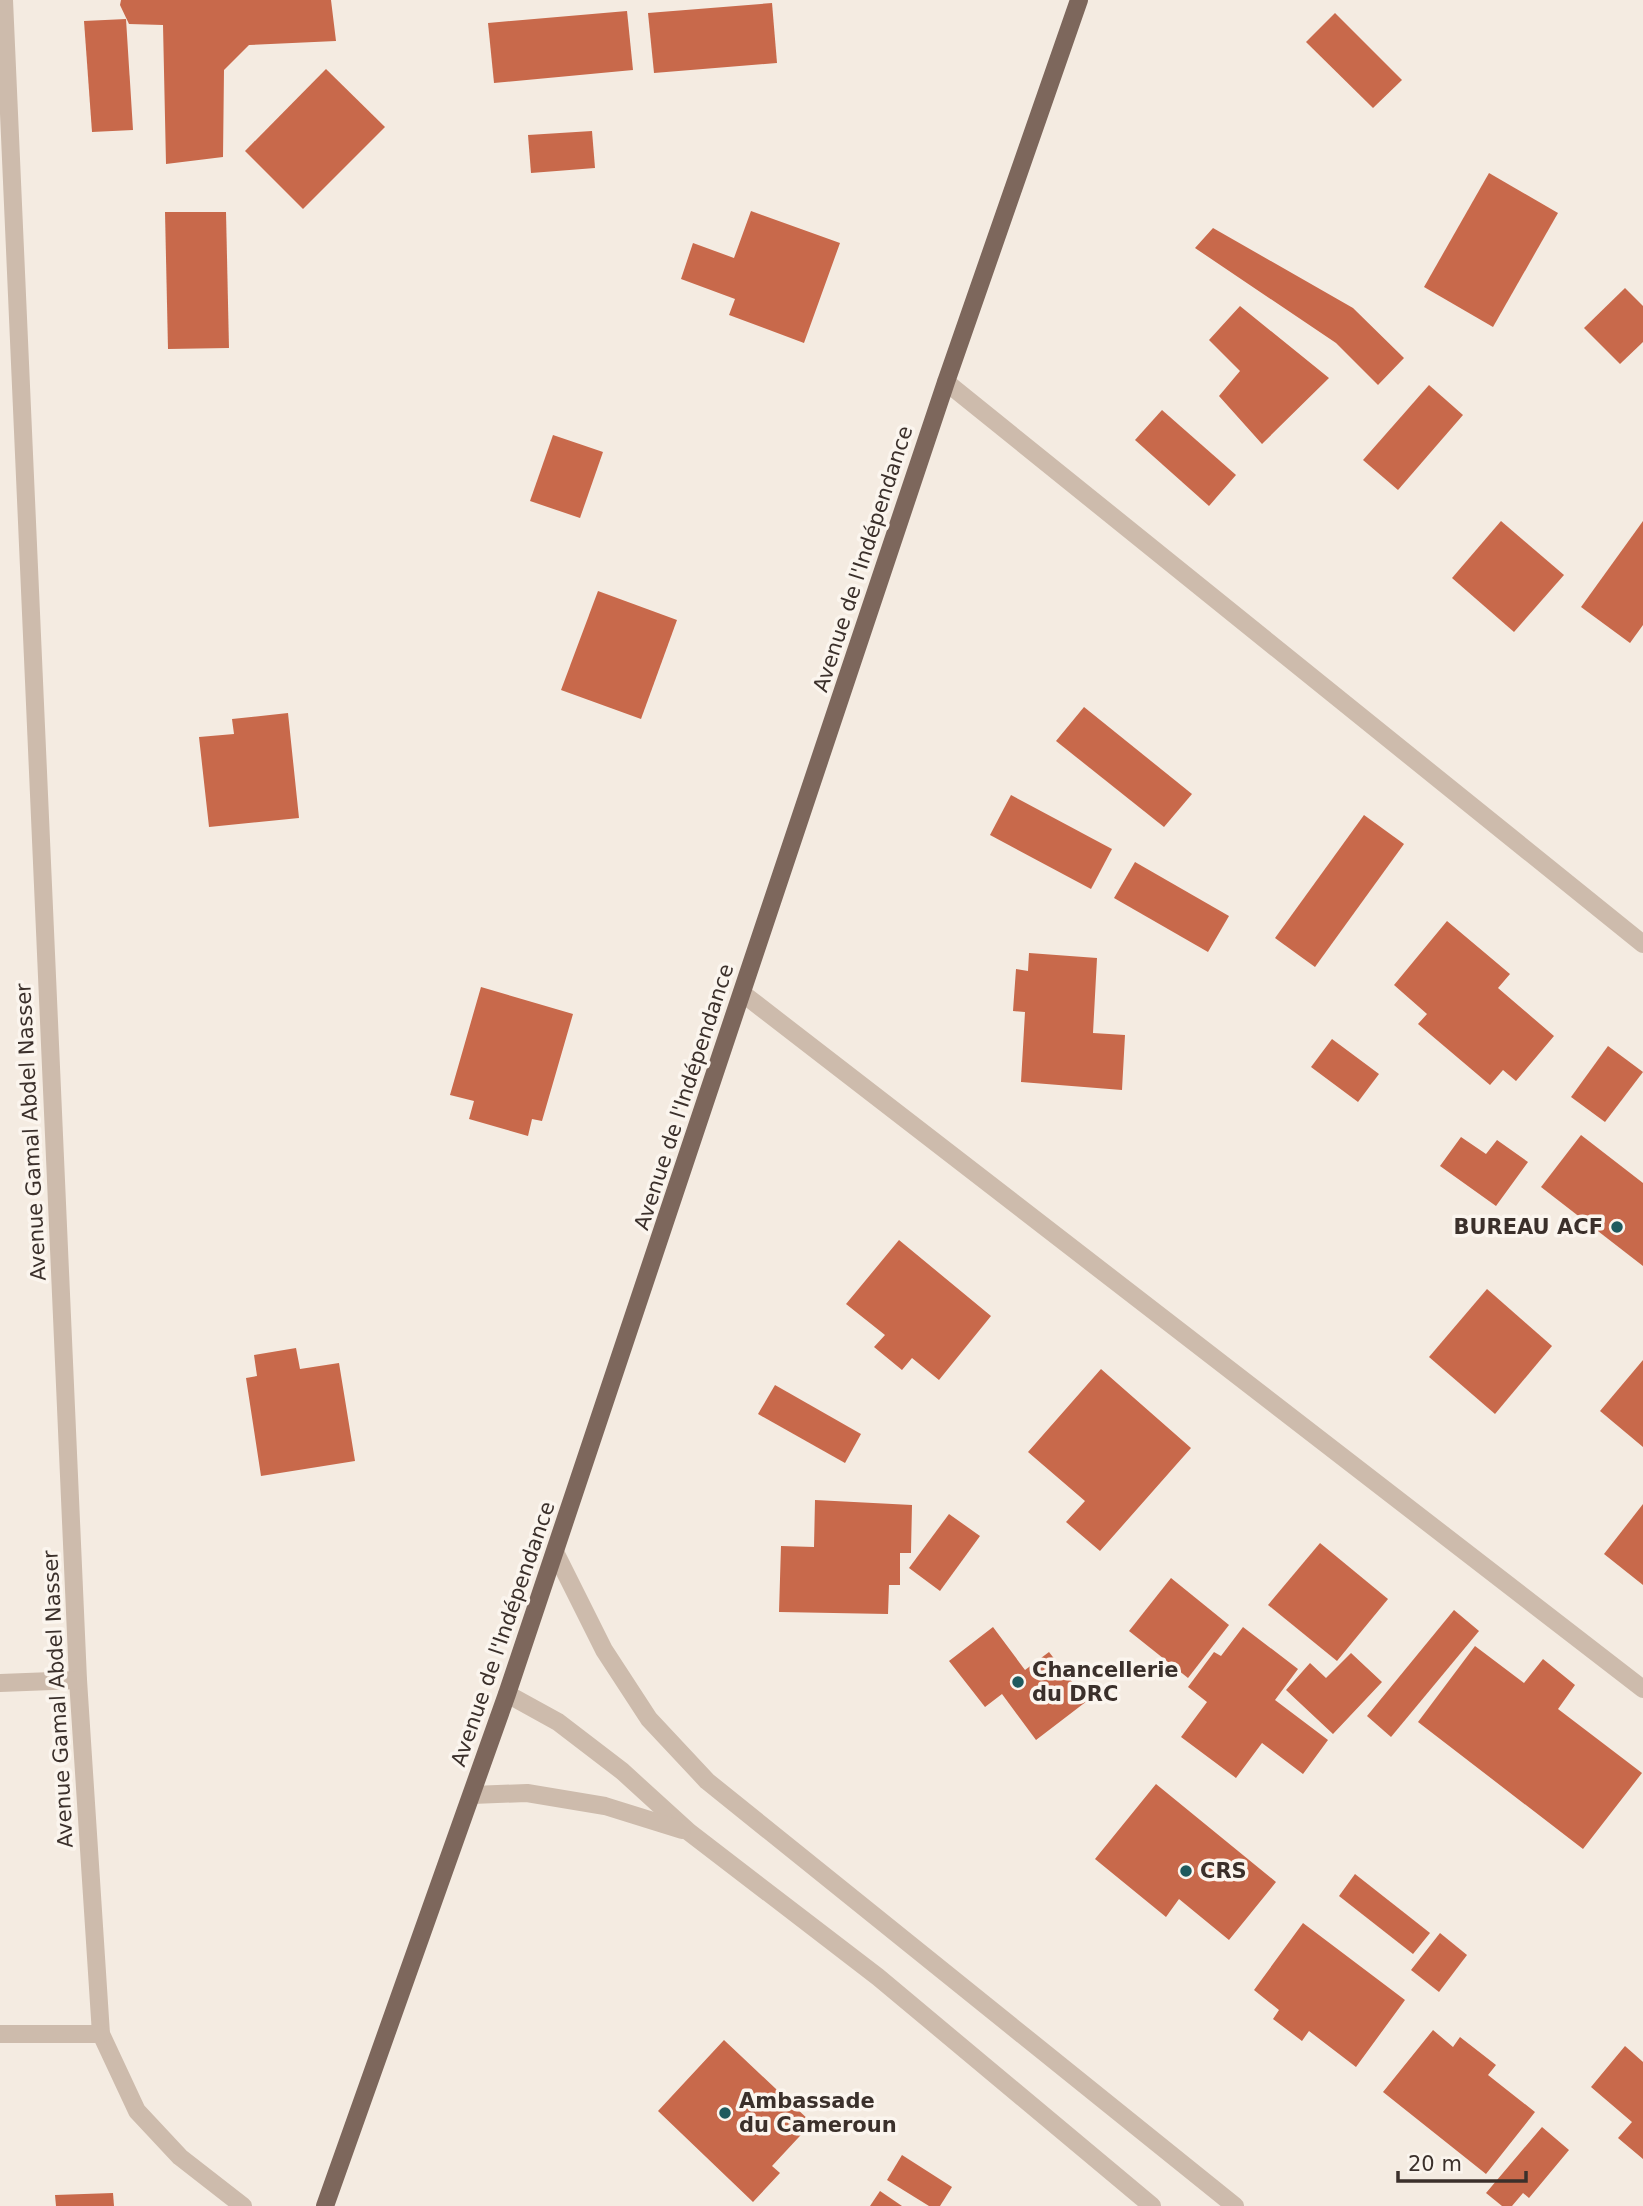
<svg xmlns="http://www.w3.org/2000/svg" width="1643" height="2206" viewBox="0 0 1643 2206" font-family="'DejaVu Sans',sans-serif">
<rect width="100%" height="100%" fill="#f4ebe1"/>
<!-- building -->
<g fill="#c8694b">
<path d="M121,0h210l5,41 -87,4 -25,25 -1,87 -57,7 -3,-139 -34,-1 -9,-19z"/>
<path d="M772,3l5,60 -123,10 -6,-60z"/>
<path d="M627,11l6,59 -139,13 -6,-60z"/>
<path d="M1335,13l67,67 -29,28 -67,-66z"/>
<path d="M126,19l7,111 -41,2 -8,-111z"/>
<path d="M326,69l59,58 -82,82 -58,-58z"/>
<path d="M592,131l3,37 -64,5 -3,-38z"/>
<path d="M1489,173l69,40 -65,114 -69,-40z"/>
<path d="M751,211l89,32 -36,100 -75,-28 6,-16 -54,-20 12,-36 41,15z"/>
<path d="M165,212h61l3,136 -61,1z"/>
<path d="M1213,228l140,80 51,50 -26,27 -42,-42 -141,-95z"/>
<path d="M1625,288l18,18v36l-23,22 -36,-36z"/>
<path d="M1240,306l89,72 -67,66 -43,-48 21,-25 -31,-31z"/>
<path d="M1429,385l34,30 -65,75 -35,-30z"/>
<path d="M1162,410l74,65 -27,31 -74,-66z"/>
<path d="M553,435l50,17 -23,66 -50,-17z"/>
<path d="M1501,521l63,54 -50,57 -62,-54z"/>
<path d="M1643,521v104l-13,18 -49,-36z"/>
<path d="M598,591l79,29 -36,99 -80,-29z"/>
<path d="M1084,707l108,87 -28,33 -108,-86z"/>
<path d="M288,713l11,105 -90,9 -10,-90 35,-3 -2,-15z"/>
<path d="M1011,795l101,54 -21,40 -101,-54z"/>
<path d="M1364,815l40,29 -89,123 -40,-29z"/>
<path d="M1135,862l94,54 -21,36 -94,-54z"/>
<path d="M1447,921l63,53 -12,14 56,48 -38,45 -13,-11 -13,15 -72,-61 9,-10 -33,-29z"/>
<path d="M1029,953l68,5 -4,75 32,2 -3,55 -101,-8 4,-70 -12,-1 3,-42 12,2z"/>
<path d="M481,987l92,27 -31,107 -10,-2 -4,17 -59,-17 5,-18 -24,-6z"/>
<path d="M1332,1039l47,35 -21,28 -47,-35z"/>
<path d="M1608,1046l35,26 -38,50 -34,-25z"/>
<path d="M1581,1135l62,48v83l-102,-79z"/>
<path d="M1461,1137l25,17 11,-14 31,22 -32,44 -56,-40z"/>
<path d="M899,1240l92,76 -52,64 -27,-22 -10,12 -28,-23 11,-12 -39,-31z"/>
<path d="M1487,1289l65,57 -57,68 -66,-57z"/>
<path d="M296,1348l4,21 39,-6 16,98 -94,15 -15,-98 11,-2 -3,-21z"/>
<path d="M1643,1360v87l-43,-36z"/>
<path d="M1101,1369l90,79 -91,103 -34,-29 19,-21 -57,-49z"/>
<path d="M775,1385l86,49 -16,29 -87,-49z"/>
<path d="M815,1500l97,5 -1,48h-11v32h-11l-1,29 -109,-2 2,-66 33,1z"/>
<path d="M1643,1504v81l-39,-31z"/>
<path d="M949,1514l31,22 -40,55 -31,-23z"/>
<path d="M1320,1543l68,56 -51,62 -69,-56z"/>
<path d="M1171,1578l58,47 -41,53 -59,-47z"/>
<path d="M1454,1610l25,21 -88,106 -24,-21z"/>
<path d="M993,1627l32,43 24,-18 38,49 -51,39 -34,-46 -17,13 -36,-46z"/>
<path d="M1243,1627l55,42 -23,31 53,40 -25,34 -41,-31 -26,35 -55,-41 26,-35 -19,-15 26,-35 7,4z"/>
<path d="M1475,1646l49,37 19,-24 32,26 -17,24 84,64 -59,76 -165,-127z"/>
<path d="M1351,1653l31,29 -49,52 -47,-44 24,-27 16,15z"/>
<path d="M1156,1784l120,98 -47,58 -50,-41 -13,18 -71,-58z"/>
<path d="M1355,1874l75,59 -17,21 -74,-58z"/>
<path d="M1303,1923l102,77 -49,67 -47,-36 -7,10 -29,-22 6,-9 -25,-20z"/>
<path d="M1440,1933l27,22 -28,37 -28,-22z"/>
<path d="M1433,2030l20,17 7,-10 36,28 -8,10 47,37 -49,62 -103,-82z"/>
<path d="M724,2040l88,83 -40,43 8,7 -27,29 -95,-91z"/>
<path d="M1625,2046l18,16v97l-25,-21 14,-16 -41,-35z"/>
<path d="M1542,2127l27,23 -40,48 -6,-5 -11,13h-10l-16,-13z"/>
<path d="M902,2155l50,32 -12,19h-11l-42,-26z"/>
<path d="M880,2191l22,15h-32z"/>
<path d="M113,2193l1,13h-58l-1,-11z"/>
</g>
<g fill="none" stroke-linecap="round" stroke-linejoin="round">
<!-- minor -->
<g stroke="#cdbbac" stroke-width="18">
<path d="M4,0l74,1680 23,354 36,77 43,46 63,49"/>
<path d="M946,382l697,562"/>
<path d="M742,993l901,696"/>
<path d="M555,1552l49,98 45,69 58,62 528,425"/>
<path d="M0,1683l78,-3"/>
<path d="M507,1694l51,28 64,49 67,61 189,145 274,229"/>
<path d="M472,1795l55,-2 78,13 77,24"/>
<path d="M0,2034h101"/>
</g>
<!-- major -->
<path stroke="#7d675c" stroke-width="18" d="M325,2206l182,-512 439,-1312 133,-382"/>
</g>
<!-- markers -->
<g fill="#1f5a5e" stroke="#fbf5ee" stroke-width="2.5">
<circle cx="1617" cy="1227" r="7"/>
<circle cx="1018" cy="1682" r="7"/>
<circle cx="1186" cy="1871" r="7"/>
<circle cx="725" cy="2113" r="7"/>
</g>
<g text-anchor="middle" dominant-baseline="central" stroke-width="7" stroke-linejoin="round" paint-order="stroke">
<!-- street labels -->
<g font-size="21" fill="#3b302b" stroke="#fbf5ee">
<text transform="translate(863 559) rotate(-72)">Avenue de l'Indépendance</text>
<text transform="translate(684 1097) rotate(-72)">Avenue de l'Indépendance</text>
<text transform="translate(31 1132) rotate(-93)">Avenue Gamal Abdel Nasser</text>
<text transform="translate(503 1634) rotate(-71)">Avenue de l'Indépendance</text>
<text transform="translate(58 1699) rotate(-93)">Avenue Gamal Abdel Nasser</text>
</g>
<!-- poi labels -->
<g font-size="21" font-weight="bold" fill="#3b302b" stroke="#fbf5ee" text-anchor="start">
<text x="1603" y="1227" text-anchor="end">BUREAU ACF</text>
<text x="1032" y="1670">Chancellerie<tspan x="1032" dy="24">du DRC</tspan></text>
<text x="1200" y="1871">CRS</text>
<text x="739" y="2101">Ambassade<tspan x="739" dy="24">du Cameroun</tspan></text>
</g>
</g>
<!-- scale -->
<path d="M1398 2171v10h128v-10" fill="none" stroke="#3b302b" stroke-width="3.5"/>
<text x="1408" y="2171" font-size="21" fill="#3b302b" stroke="#fbf5ee" stroke-width="5" paint-order="stroke">20 m</text>
</svg>
